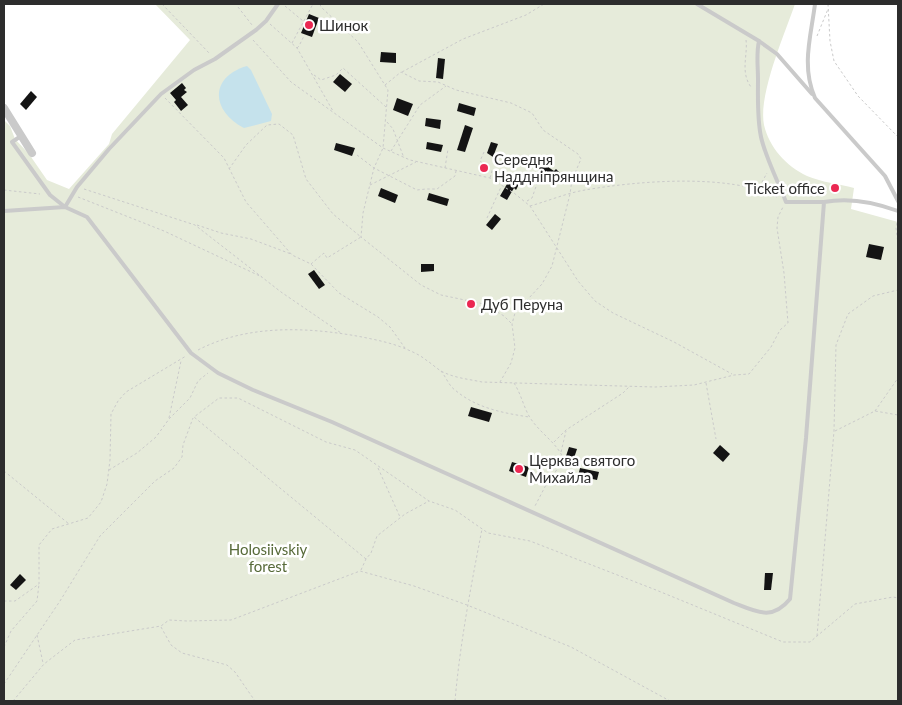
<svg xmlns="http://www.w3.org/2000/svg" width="902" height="705" viewBox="0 0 902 705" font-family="Lato,sans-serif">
<rect width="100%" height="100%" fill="#fff"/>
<!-- green -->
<path fill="#e6ebda" d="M155,4h640c-10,29 -37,91 -31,121 5,22 22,41 43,51 14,6 32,8 47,12l-3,21 47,13v479h-894v-581l6,6 5,13 14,15 18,26 22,9 40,-45 3,-10 78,-94z"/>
<!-- water -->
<path fill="#c5e2ec" d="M247,66l4,4 21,44 -1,7 -27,7c-33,-17 -35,-51 3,-62z"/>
<!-- building -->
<g fill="#141414">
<path d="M309,14l10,4 -7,19 -11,-4z"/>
<path d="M381,52l15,1v10l-16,-1z"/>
<path d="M438,58l7,1 -2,20 -7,-1z"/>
<path d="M340,74l12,10 -7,8 -12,-10z"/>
<path d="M182,83l4,5 -2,2 3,2 -6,5 7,8 -7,6 -7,-9 2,-2 -6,-7z"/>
<path d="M31,91l6,6 -11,13 -6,-6z"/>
<path d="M397,98l16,6 -5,12 -15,-6z"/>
<path d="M459,103l17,5 -2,8 -17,-5z"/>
<path d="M426,118l15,2 -1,9 -15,-3z"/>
<path d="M465,125l8,3 -8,24 -8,-2z"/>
<path d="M427,142l16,3 -2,7 -15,-3z"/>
<path d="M491,142l7,2 -5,13 -6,-4z"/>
<path d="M336,143l19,5 -3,8 -18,-6z"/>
<path d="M542,163l12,8 2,-2 5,5 -7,8 -16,-14z"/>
<path d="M503,175l16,9 -3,6 -2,-2 -7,12 -7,-4 7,-12 -7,-4z"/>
<path d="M381,188l17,7 -3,8 -17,-7z"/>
<path d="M429,193l20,6 -2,7 -20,-6z"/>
<path d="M495,214l6,5 -9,11 -6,-5z"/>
<path d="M869,244l15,3 -3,13 -15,-3z"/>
<path d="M421,264h13v7l-13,1z"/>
<path d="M314,270l11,15 -6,4 -11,-15z"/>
<path d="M471,407l21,6 -3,9 -21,-6z"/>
<path d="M720,445l10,9 -7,8 -10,-9z"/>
<path d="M569,447l8,2 -3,9 -8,-2z"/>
<path d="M512,462l17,5 -3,10 -17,-6z"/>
<path d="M580,468l19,4 -2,8 -19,-4z"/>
<path d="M765,573h8l-2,17h-7z"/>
<path d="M20,574l6,6 -10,10 -6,-5z"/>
</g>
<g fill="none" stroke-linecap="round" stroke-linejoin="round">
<!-- path -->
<g stroke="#cacaca" stroke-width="1" stroke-dasharray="2.5 2.5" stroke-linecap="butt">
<path d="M162,4l48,50"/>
<path d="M320,4l1,3 37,35 30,48 -5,58 -9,20 -11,45 -2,24 60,48 20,10 43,9 20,12 8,8"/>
<path d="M828,4l2,37 4,20 24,35 40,41"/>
<path d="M285,6l18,15"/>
<path d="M238,7l14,18"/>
<path d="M270,24l27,24 36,63"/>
<path d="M817,36l11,-27"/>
<path d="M253,40l38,42 92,66 27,12 80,18 24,15 16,13 48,75 17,20 18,12 61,29 58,32"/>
<path d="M746,40c2,15 -6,32 5,47"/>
<path d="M292,43l21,-39"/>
<path d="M297,48l2,-2 5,-10"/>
<path d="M402,72l61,-33 63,-24 18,-11"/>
<path d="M314,75l7,5 15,-5 7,-7 43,39"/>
<path d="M385,85l16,-13 18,9 19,1 18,8 55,13 21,10 11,17 35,24 3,5 -9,21 -2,14 -18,72 -10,18 -27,29 -3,11 3,24 -4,15 -11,19"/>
<path d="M165,98l59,60 22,44 46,53 19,9 28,29 39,24 12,10 15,21"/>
<path d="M387,122l6,7 11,29"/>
<path d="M391,151l29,-46 26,-19"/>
<path d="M484,152l-4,9 12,10 -2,7"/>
<path d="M357,155l17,13 43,22 9,-1h11l18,-13 1,-5"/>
<path d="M445,168l3,-19"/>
<path d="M229,169l17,-24 21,-20 12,-1 14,11 13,44 27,35 28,23 -34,21 -3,-5 -13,11"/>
<path d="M370,185l46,-23"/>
<path d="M84,189l111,36 86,67 60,41"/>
<path d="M4,190l36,4"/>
<path d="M757,191l10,-18"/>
<path d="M78,197l86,34 98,46"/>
<path d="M527,201l5,-3 7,-20 8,-7"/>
<path d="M530,206c18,-5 37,-13 55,-16 52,-9 144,-17 192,7"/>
<path d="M487,218l14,-31"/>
<path d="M898,218l-2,10 2,16"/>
<path d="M197,225l24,8 30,6 40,15"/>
<path d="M198,350c50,-26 111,-23 164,-13 15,3 30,6 44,12 7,3 14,6 20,11 5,3 10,8 15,11 13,7 27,8 41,11l173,5 39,-2 40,-10 15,-1 22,-27 9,-17 8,-7 -4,-50 -7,-45 1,-11 5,-10"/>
<path d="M441,371c5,6 8,15 14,19 21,18 48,23 74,27"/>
<path d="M514,383c7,11 9,22 15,33 10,17 28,26 35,44l-17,23"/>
<path d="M706,383l10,56"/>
<path d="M875,411l23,-33"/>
<path d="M169,418l12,-57"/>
<path d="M835,431l40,-20 23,4"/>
<path d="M554,442l12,-12 57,-37 6,-6"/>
<path d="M561,452l5,-21"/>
<path d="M565,460h14l17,3"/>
<path d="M378,468l22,49"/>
<path d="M109,470l28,-17 19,-16 13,-18 21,-21 8,-17 10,-8"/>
<path d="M4,471l65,53"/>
<path d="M528,472l19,11 -12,23"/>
<path d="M366,559l-172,-142 25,-19h19l88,44 29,8 74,51 26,9 33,23 42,8 126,49 127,52h27l45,-38 38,-7 5,1"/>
<path d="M361,570l5,-11 5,-6 6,-17 28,-22 24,-13"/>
<path d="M4,601h11l24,-17v-39l13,-16 36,-11 13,-16 6,-18 3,-24 1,-46 7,-13 8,-9 60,-36"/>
<path d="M161,627l10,18 11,8 45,12 8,7 20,29"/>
<path d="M37,635l6,28"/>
<path d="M817,636l17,-205 2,-86 12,-31 25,-18 25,-6"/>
<path d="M4,647l7,-16 26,-30 2,-17"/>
<path d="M4,684l56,-83 40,-65 55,-55 19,-13 8,-11 1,-12 10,-27"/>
<path d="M13,701l31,-37 31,-24 86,-14 8,-6 18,1 44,-1 129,-49 54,15 53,19 104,42 99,54"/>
<path d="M455,701c5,-58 16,-115 27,-172"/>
</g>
<!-- service -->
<g stroke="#cacaca" stroke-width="4">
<path d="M697,4l62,37c-3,13 -1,25 -1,38 0,19 -1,39 3,58 5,22 17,44 25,65h38"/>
<path d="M815,4c-4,32 -14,62 0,94l70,78 13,25"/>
<path d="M759,41l18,13 35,40"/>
<path d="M21,136l-9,6 38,53 15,12 12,-20 32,-38 52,-55 33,-24 21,-11 41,-29 10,-9 12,-17"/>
<path d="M4,211l61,-4 22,10 104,136 27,20 35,17 79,32 402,181c23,9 38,18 56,-4l16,-161 18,-236c26,-5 50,0 74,9"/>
</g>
<!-- minor -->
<path stroke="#cacaca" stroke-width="8" d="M4,108l28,45"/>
</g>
<!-- markers -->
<g fill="#eb2852" stroke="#fff" stroke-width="2">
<circle cx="309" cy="25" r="5"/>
<circle cx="484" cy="168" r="5"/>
<circle cx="835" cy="188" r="5"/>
<circle cx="471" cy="304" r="5"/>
<circle cx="519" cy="469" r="5"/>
</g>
<g text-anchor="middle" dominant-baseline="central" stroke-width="5" stroke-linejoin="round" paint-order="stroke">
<!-- poi labels -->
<g font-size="15" fill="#2d2d2d" stroke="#fff" text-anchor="start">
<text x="319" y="25">Шинок</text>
<text x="494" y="159">Середня<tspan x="494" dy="17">Наддніпрянщина</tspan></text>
<text x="825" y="188" text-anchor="end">Ticket office</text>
<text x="481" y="304">Дуб Перуна</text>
<text x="529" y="460">Церква святого<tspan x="529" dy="17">Михайла</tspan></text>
</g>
<!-- park labels -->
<g font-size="15" fill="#576a39" stroke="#fff">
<text x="268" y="549">Holosiivskiy<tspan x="268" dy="17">forest</tspan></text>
</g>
</g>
<!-- border -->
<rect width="902" height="705" fill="none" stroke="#2d2d2d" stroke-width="10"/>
</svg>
